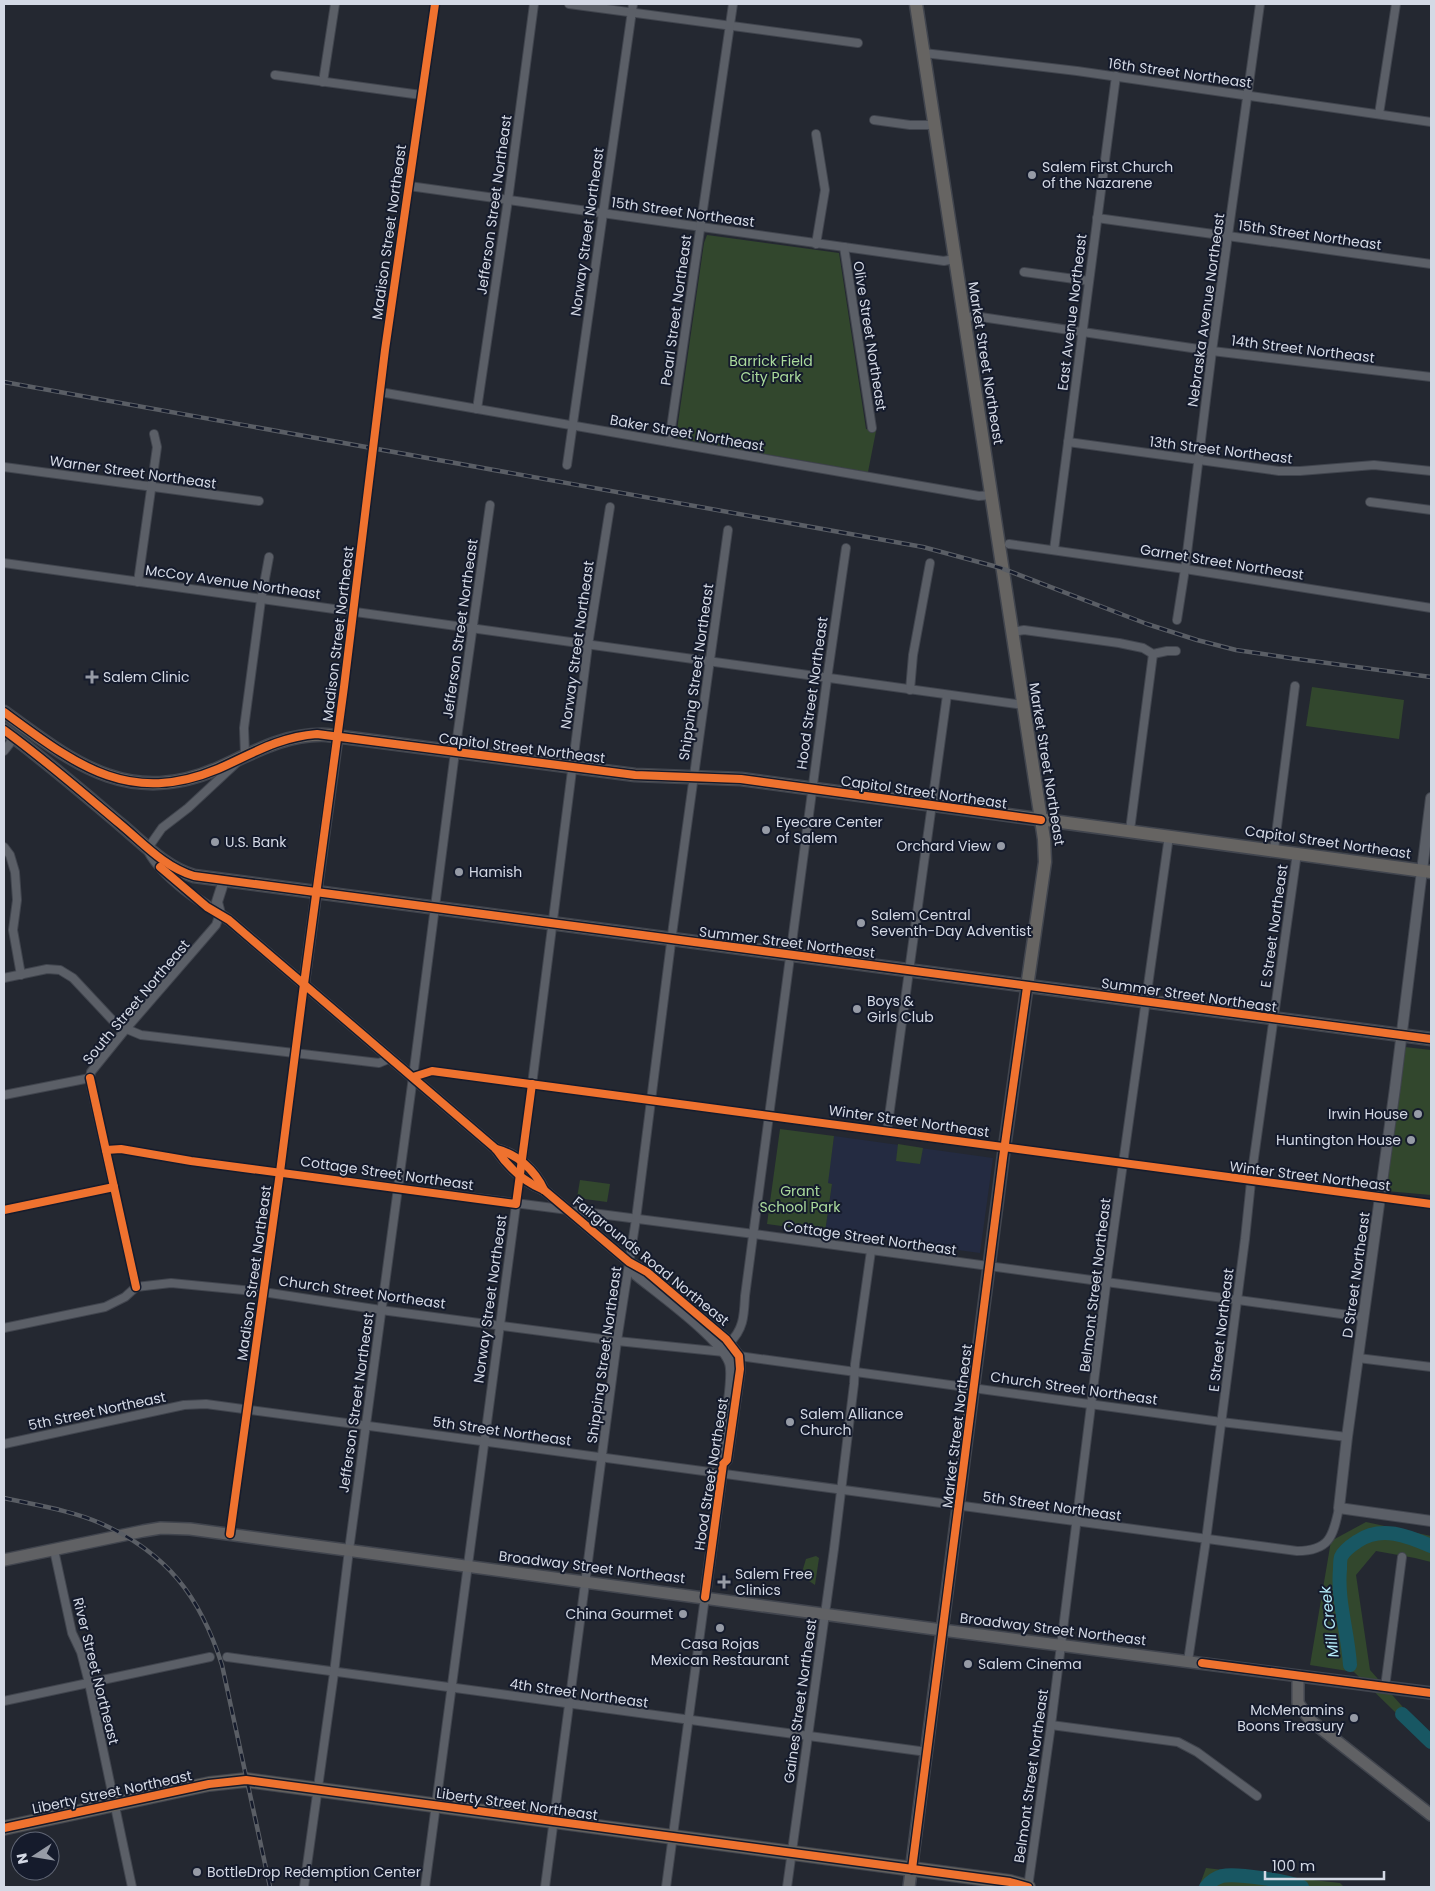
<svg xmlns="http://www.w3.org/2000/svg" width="1435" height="1891" viewBox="0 0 1435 1891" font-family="Poppins,sans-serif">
<rect width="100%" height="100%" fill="#242831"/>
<!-- built -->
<path fill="#242b41" d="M834,1136l159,22 -13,95 -155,-21 7,-48 -5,-1z"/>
<!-- green -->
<g fill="#32472d">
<path d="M707,235l132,18 27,176 10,2 -8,41 -188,-33 -4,-2 28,-194z"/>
<path d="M1312,687l92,13 -5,39 -93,-13z"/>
<path d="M1405,1047l26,3v145l-45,-4z"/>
<path d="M780,1129l54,7 -6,47 4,1 -7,48 -58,-8z"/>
<path d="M898,1144l25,4 -3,16 -24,-3z"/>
<path d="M580,1180l30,4 -3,18 -30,-4z"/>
<path d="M1366,1522l65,14v26l-16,-4 -39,-7 -20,24 14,95 47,53 14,12v12l-77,-75 -44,-7 21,-124z"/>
<path d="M816,1556l3,2 -4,27 -6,-4 -6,-12 3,-10z"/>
<path d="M1206,1868l134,15 4,4h-145z"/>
</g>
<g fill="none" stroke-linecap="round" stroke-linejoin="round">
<!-- river -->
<g stroke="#185763" stroke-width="14">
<path d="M1350,1665c-2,-33 -13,-64 -10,-96 0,-4 0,-9 1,-12 3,-7 11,-12 17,-16 23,-16 50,-5 73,5"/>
<path d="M1402,1714l29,28"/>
<path d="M1206,1887c4,-5 9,-9 16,-11 15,-3 66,5 80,11"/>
</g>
<defs>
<g id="minor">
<path d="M569,4l289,39"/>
<path d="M924,53l153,18 354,51"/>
<path d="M275,75l146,20"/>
<path d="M323,82l12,-78"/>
<path d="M1379,114l17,-110"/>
<path d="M874,120l36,5h24"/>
<path d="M816,134l9,56 -9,54"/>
<path d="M409,186l535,75 10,-2"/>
<path d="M1097,218l334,46"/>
<path d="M844,247l28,181"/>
<path d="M1024,272l65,9"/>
<path d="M964,318l10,-2 238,35 219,26"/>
<path d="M380,392l599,104 12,-1"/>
<path d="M477,409l31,-209 26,-196"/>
<path d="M669,442l64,-438"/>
<path d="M1068,442l211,29h21l74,-6 57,6"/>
<path d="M567,465l66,-461"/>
<path d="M4,467l255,34"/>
<path d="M1370,502l61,8"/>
<path d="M1009,544l176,25 246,39"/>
<path d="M1054,550l62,-474"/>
<path d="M4,563l1019,142"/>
<path d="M138,582l19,-135 -3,-13"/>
<path d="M1177,620l8,-51 27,-218 48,-347"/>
<path d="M1012,632l12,-2 95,13 24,5 10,6 14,-3h9"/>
<path d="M910,690l3,-35 17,-92"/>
<path d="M338,736l47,-386 50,-346"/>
<path d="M4,751l10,-13"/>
<path d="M1130,830l23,-176"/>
<path d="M4,847l6,8 5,17 2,28 -4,30 8,45"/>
<path d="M148,848l14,-20 26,-20 57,-53 -1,-27 17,-128 8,-43"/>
<path d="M1274,850l21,-164"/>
<path d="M4,978l43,-9 13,1 13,8 44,47 24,10 238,28 12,-5"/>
<path d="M413,1077l19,-6 999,133"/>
<path d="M4,1095l86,-17"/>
<path d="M887,1131l60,-436"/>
<path d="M106,1150l15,-1 70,12 563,73 609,83"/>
<path d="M522,1163l66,-518 22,-138"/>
<path d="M4,1210l110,-23"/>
<path d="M136,1287l-45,-201 -1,-8 1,-6 34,-42 91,-105 4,-11"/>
<path d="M4,1328l101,-21 20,-10 11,-10 35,-4 92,9 118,18 236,31 107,11"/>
<path d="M729,1343c15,-13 15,-29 16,-47l82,-617 19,-131"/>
<path d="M739,1356l482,66 126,15"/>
<path d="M1358,1358l73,9"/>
<path d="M4,1444l180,-39 22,-1 1091,147c32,0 36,-14 42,-43"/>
<path d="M230,1534l50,-362 24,-188"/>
<path d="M54,1550l18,83 9,19 8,31 43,204"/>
<path d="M227,1657l700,95"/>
<path d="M1188,1661l18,-121 39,-301 7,-67 45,-319"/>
<path d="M1385,1687l17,-130"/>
<path d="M4,1701l206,-44"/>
<path d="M1051,1725l127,17 19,10 60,44"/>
<path d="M304,1887l30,-214 15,-123 64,-473 42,-325 35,-247"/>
<path d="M425,1887l95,-712"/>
<path d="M545,1887l72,-546 19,-122 37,-292 55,-397"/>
<path d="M666,1887l39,-290"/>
<path d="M787,1887l47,-338 20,-165 1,-20 16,-113"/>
<path d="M1028,1887l23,-162 57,-455 61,-434"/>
</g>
<g id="tertiary">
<path d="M1431,798l-36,290 -48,349 -8,71 92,13"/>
<path d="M149,851c14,27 55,53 80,69l267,229c12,18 28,33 48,41l85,72 18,10 79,67 13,17 1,13 -13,91 -4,4 -18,133"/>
<path d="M220,914l-3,-12 7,-22"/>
<path d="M304,984l34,-248"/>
<path d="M496,1149c21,5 39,21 48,41"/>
<path d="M630,1263l6,12c22,18 86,64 94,88 5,15 -7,76 -10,95l3,6"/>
</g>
<g id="secondary">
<path d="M4,1560l139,-29 18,-3 29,1 752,101 489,63"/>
<path d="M1298,1676v27l12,17 121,95"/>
<path d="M909,1887l94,-729 24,-171"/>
</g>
<g id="primary">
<path d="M916,4l128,835 1,23 -18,125"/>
<path d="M4,712c70,51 125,96 215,56 35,-16 68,-35 108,-33l308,40 106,4 690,93"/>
<path d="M4,730c40,29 78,62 116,94 23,19 44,43 74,52l1237,163"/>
</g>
<path id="trunk" d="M4,1828l205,-44 37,-4 764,102 18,5"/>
</defs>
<!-- minor casing -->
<use href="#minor" stroke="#41454e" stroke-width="10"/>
<!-- tertiary casing -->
<use href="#tertiary" stroke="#41454e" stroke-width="12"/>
<!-- secondary casing -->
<use href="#secondary" stroke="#41454e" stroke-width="14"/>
<!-- primary casing -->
<use href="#primary" stroke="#41454e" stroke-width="15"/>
<!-- trunk casing -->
<use href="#trunk" stroke="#41454e" stroke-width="16"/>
<!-- minor -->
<use href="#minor" stroke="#5b5f67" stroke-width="8"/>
<!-- tertiary -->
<use href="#tertiary" stroke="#5b5f67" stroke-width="10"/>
<!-- secondary -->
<use href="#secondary" stroke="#606164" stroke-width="11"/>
<!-- primary -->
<use href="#primary" stroke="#666462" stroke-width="12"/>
<!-- trunk -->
<use href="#trunk" stroke="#64615d" stroke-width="14"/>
<defs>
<g id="rail">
<path d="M4,382l919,165 78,21 146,56 50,16 39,10 54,8 141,19"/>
<path d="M4,1498c31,7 66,12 96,25 67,30 100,73 122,142l48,222"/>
</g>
</defs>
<!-- rail casing -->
<use href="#rail" stroke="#5a5e65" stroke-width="4.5"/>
<!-- rail -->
<use href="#rail" stroke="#151b2c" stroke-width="2.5" stroke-dasharray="8" stroke-linecap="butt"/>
<defs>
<g id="cycleway">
<path d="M4,712c70,51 123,95 214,57 34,-15 60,-32 99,-35l318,41 106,4 300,41"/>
<path d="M4,730c40,29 78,62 116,94 23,19 44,43 74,52l1237,163"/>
<path d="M160,867l47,40 22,13 267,229c12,18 28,33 48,41l85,72 18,10 79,67 13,17 1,13 -13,91 -4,4 -18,133"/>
<path d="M413,1077l19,-6 999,133"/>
<path d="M90,1078l46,209"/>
<path d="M496,1149c21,5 39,21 48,41"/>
<path d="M106,1150l15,-1 70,12 325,43 16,-120"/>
<path d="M4,1210l110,-23"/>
<path d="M230,1534l50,-362 24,-188 40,-297 41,-337 50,-346"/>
<path d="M1202,1663l229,30"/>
<path d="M4,1828l205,-44 37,-4 764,102 18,5"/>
<path d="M912,1869l91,-711 24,-171"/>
</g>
</defs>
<!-- cycleway casing -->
<use href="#cycleway" stroke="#151b2c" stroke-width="11"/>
<!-- cycleway -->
<use href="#cycleway" stroke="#ef722f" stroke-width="8"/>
</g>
<!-- markers -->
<g fill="#969ba6" stroke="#151b2c" stroke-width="2">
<circle cx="1032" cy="175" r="5"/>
<path d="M89.5 669.5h5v5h5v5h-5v5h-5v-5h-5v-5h5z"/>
<circle cx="766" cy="830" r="5"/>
<circle cx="215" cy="842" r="5"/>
<circle cx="1001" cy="846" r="5"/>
<circle cx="459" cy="872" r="5"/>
<circle cx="861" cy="923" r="5"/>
<circle cx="857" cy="1009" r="5"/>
<circle cx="1418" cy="1114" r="5"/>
<circle cx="1411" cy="1140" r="5"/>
<circle cx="790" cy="1422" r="5"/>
<path d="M721.5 1574.5h5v5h5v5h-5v5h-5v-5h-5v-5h5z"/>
<circle cx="683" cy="1614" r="5"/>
<circle cx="720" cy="1628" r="5"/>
<circle cx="968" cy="1664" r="5"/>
<circle cx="1354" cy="1718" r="5"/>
<circle cx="197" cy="1872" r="5"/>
</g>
<g text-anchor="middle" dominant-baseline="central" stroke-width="4" stroke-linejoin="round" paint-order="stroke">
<!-- street labels -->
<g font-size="14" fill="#d4d9e5" stroke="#151b2c">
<text transform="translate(1180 73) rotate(8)">16th Street Northeast</text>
<text transform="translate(494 205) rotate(-82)">Jefferson Street Northeast</text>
<text transform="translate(683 212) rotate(8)">15th Street Northeast</text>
<text transform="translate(389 232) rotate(-82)">Madison Street Northeast</text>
<text transform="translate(587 232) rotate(-82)">Norway Street Northeast</text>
<text transform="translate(1310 235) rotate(8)">15th Street Northeast</text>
<text transform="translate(676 310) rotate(-82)">Pearl Street Northeast</text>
<text transform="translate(1206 310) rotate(-82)">Nebraska Avenue Northeast</text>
<text transform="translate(1072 312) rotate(-83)">East Avenue Northeast</text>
<text transform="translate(870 336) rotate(81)">Olive Street Northeast</text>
<text transform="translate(1303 349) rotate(7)">14th Street Northeast</text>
<text transform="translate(986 363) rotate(81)">Market Street Northeast</text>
<text transform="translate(687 433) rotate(10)">Baker Street Northeast</text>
<text transform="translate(1221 450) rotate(7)">13th Street Northeast</text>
<text transform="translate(133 472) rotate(8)">Warner Street Northeast</text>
<text transform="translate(1222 562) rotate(9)">Garnet Street Northeast</text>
<text transform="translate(233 582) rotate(8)">McCoy Avenue Northeast</text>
<text transform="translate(460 629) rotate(-82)">Jefferson Street Northeast</text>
<text transform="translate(338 634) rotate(-83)">Madison Street Northeast</text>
<text transform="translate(577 645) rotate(-82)">Norway Street Northeast</text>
<text transform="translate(696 672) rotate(-82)">Shipping Street Northeast</text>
<text transform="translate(812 693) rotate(-82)">Hood Street Northeast</text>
<text transform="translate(522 748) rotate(7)">Capitol Street Northeast</text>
<text transform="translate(1047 764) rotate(81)">Market Street Northeast</text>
<text transform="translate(924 792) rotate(8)">Capitol Street Northeast</text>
<text transform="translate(1328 842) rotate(8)">Capitol Street Northeast</text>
<text transform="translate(1274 926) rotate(-82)">E Street Northeast</text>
<text transform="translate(787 942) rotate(7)">Summer Street Northeast</text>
<text transform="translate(1189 995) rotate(8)">Summer Street Northeast</text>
<text transform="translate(136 1002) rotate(-50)">South Street Northeast</text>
<text transform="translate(909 1121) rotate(8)">Winter Street Northeast</text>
<text transform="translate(387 1173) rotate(8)">Cottage Street Northeast</text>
<text transform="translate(1310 1176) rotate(7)">Winter Street Northeast</text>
<text transform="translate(870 1238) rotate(8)">Cottage Street Northeast</text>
<text transform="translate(651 1261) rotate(39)">Fairgrounds Road Northeast</text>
<text transform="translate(254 1273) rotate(-82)">Madison Street Northeast</text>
<text transform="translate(1356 1275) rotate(-82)">D Street Northeast</text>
<text transform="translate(1095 1285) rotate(-83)">Belmont Street Northeast</text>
<text transform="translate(362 1292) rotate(8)">Church Street Northeast</text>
<text transform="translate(490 1299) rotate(-82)">Norway Street Northeast</text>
<text transform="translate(1221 1330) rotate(-83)">E Street Northeast</text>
<text transform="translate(604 1355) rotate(-82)">Shipping Street Northeast</text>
<text transform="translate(1074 1388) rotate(8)">Church Street Northeast</text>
<text transform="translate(356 1403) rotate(-82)">Jefferson Street Northeast</text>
<text transform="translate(97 1411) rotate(-12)">5th Street Northeast</text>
<text transform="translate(957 1426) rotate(-83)">Market Street Northeast</text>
<text transform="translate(502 1431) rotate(8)">5th Street Northeast</text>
<text transform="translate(711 1474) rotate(-81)">Hood Street Northeast</text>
<text transform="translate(1052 1506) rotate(8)">5th Street Northeast</text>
<text transform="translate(592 1567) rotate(7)">Broadway Street Northeast</text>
<text transform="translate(1053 1629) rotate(7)">Broadway Street Northeast</text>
<text transform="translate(96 1671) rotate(76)">River Street Northeast</text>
<text transform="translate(579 1693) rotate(8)">4th Street Northeast</text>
<text transform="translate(800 1701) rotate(-82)">Gaines Street Northeast</text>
<text transform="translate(1031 1776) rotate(-82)">Belmont Street Northeast</text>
<text transform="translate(112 1792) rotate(-12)">Liberty Street Northeast</text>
<text transform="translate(517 1804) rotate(8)">Liberty Street Northeast</text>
</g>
<!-- poi labels -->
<g font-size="14" fill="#d4d9e5" stroke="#151b2c" text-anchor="start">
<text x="1042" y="167">Salem First Church<tspan x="1042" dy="16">of the Nazarene</tspan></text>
<text x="103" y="677">Salem Clinic</text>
<text x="776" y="822">Eyecare Center<tspan x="776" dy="16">of Salem</tspan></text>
<text x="225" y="842">U.S. Bank</text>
<text x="991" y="846" text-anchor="end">Orchard View</text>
<text x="469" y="872">Hamish</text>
<text x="871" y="915">Salem Central<tspan x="871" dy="16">Seventh-Day Adventist</tspan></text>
<text x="867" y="1001">Boys &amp;<tspan x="867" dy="16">Girls Club</tspan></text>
<text x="1408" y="1114" text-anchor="end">Irwin House</text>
<text x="1401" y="1140" text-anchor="end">Huntington House</text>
<text x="800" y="1414">Salem Alliance<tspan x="800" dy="16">Church</tspan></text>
<text x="735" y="1574">Salem Free<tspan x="735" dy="16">Clinics</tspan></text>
<text x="673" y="1614" text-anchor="end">China Gourmet</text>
<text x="720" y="1644" text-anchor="middle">Casa Rojas<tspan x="720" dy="16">Mexican Restaurant</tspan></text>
<text x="978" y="1664">Salem Cinema</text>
<text x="1344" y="1710" text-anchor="end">McMenamins<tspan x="1344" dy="16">Boons Treasury</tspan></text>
<text x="207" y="1872">BottleDrop Redemption Center</text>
</g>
<!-- park labels -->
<g font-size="14" fill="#abdb9c" stroke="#151b2c">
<text x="771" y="361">Barrick Field<tspan x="771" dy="16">City Park</tspan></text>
<text x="800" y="1191">Grant<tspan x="800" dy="16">School Park</tspan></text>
</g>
<!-- water labels -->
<g font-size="15" font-style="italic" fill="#b4ebf8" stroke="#151b2c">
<text transform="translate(1329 1622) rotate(-97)">Mill Creek</text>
</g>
</g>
<!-- border -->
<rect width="1435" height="1891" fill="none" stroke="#d4d9e5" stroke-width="10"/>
<!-- north arrow -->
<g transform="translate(35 1856) rotate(258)"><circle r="24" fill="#151b2c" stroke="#616776"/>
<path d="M0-4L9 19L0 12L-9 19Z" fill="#969ba6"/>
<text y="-8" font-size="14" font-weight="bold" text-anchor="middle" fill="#d4d9e5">N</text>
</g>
<!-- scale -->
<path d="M1265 1871v8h119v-8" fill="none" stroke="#d4d9e5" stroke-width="2.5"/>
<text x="1272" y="1871" font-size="15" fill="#d4d9e5" stroke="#151b2c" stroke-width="4" paint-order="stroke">100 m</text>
</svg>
